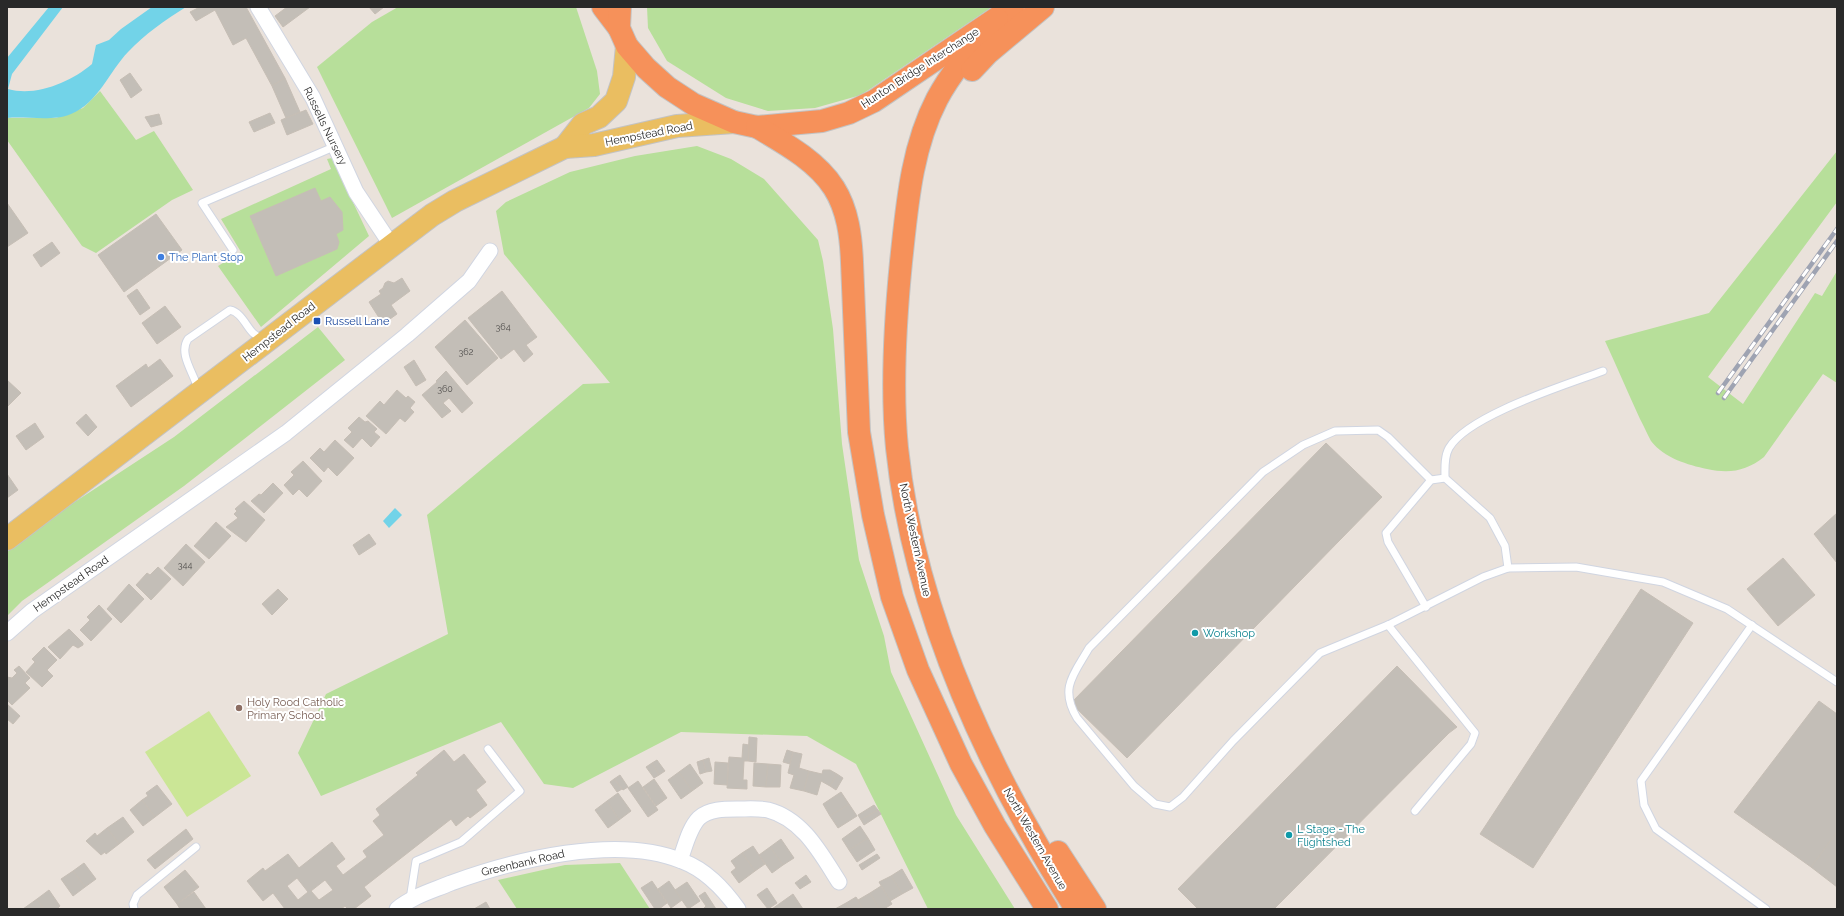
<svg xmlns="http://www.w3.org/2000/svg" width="1844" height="916" viewBox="0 0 1844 916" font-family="Raleway,sans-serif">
<rect width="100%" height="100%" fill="#eae2db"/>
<!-- green -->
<g fill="#b7df9a">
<path d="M398,7h178l21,64 3,23 -11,14 -197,110 -75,-151 55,-45z"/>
<path d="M647,7h345l-131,88 -46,13 -47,3 -42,-13 -59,-37 -19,-33z"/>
<path d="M100,91l36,49 18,-9 39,59 -21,10 -76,53 -14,-7 -75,-106v-22h49l27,-10z"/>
<path d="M697,146l34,13 33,20 54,61 5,21 10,68 9,115 17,116 25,76 7,36 65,143 59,94h-87l-72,-145 -49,-28 -126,-4 -108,56 -29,-4 -43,-62 -180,74 -23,-43 28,-59 122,-60 -21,-119 156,-131 27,-1 -106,-129 -8,-43 10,-9 64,-30 65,-16z"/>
<path d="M1837,151v51l-129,175 35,27 72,-111 7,3 15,-25v112l-14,-9 -59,83c-18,14 -34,17 -57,12 -19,-4 -43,-11 -56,-28 -4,-7 -7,-15 -11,-22 -12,-26 -23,-52 -35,-78l104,-28z"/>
<path d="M332,158l37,78 -108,91 -43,-61 23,-14 -20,-33 110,-50 -4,-10z"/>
<path d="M318,327l27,33 -161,126 -162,115 -15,15v-64l54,-41 113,-74z"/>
<path d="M620,863l30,46h-133l-19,-29 67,-15z"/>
</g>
<!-- pitch -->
<path fill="#cbe696" d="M209,711l42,65 -64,41 -42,-65z"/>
<!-- water -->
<g fill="#72d3e8">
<path d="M49,7h14l-51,67 -4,15c28,8 63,-7 84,-25l4,-19 13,-5 12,-11 31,-22h34c-21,13 -41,27 -58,45 -19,20 -30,51 -57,62 -19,8 -44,2 -64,4v-60z"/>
<path d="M395,508l7,7 -13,13 -6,-7z"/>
</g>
<!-- building -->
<g fill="#c3beb7" stroke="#c6beb5" fill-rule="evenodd">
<path d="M200,7h46l39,71 -13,8 -26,-48 -13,7 -18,-35 -19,11 -6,-9z"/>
<path d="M287,7h23l-27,20 -8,-11z"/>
<path d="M369,7h15l-9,7z"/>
<path d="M130,73l12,17 -11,8 -11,-18z"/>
<path d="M285,78l15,34 -14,6 -14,-32z"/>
<path d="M306,110l7,14 -26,11 -6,-15z"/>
<path d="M270,113l5,10 -21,9 -5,-10z"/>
<path d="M159,114l3,10 -11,3 -6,-10z"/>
<path d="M315,188l6,13 9,-4 12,15 1,18 -7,4 3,8 -2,7 -61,27 -26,-60z"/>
<path d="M7,203l21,30 -21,14z"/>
<path d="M156,214l26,36 -58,42 -26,-37z"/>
<path d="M52,242l8,11 -19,14 -8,-12z"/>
<path d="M402,278l8,13 -19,14 6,9 -14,10 -14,-22 12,-8 -2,-3 4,-3 2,-5 3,-2 6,2z"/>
<path d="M137,289l13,19 -10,7 -13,-19z"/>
<path d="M502,291l35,46 -11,8 7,9 -9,8 -10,-13 -13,10 -33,-41z"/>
<path d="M165,306l16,21 -24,17 -15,-21z"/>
<path d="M465,320l33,38 -31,27 -32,-38z"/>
<path d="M160,359l13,17 -42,31 -15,-21 30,-22 2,4z"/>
<path d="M414,360l12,20 -10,6 -12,-19z"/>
<path d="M446,371l27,32 -11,10 -13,-15 -6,5 8,8 -9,7 -20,-23 15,-13 -1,-1z"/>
<path d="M7,380l14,13 -14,14z"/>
<path d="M397,390l9,8 2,-2 7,6 -5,6 4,4 -9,10 -5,-4 -14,16 -20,-18 14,-15 4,4z"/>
<path d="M86,414l11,13 -9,9 -12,-13z"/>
<path d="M359,417l6,5 3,-1 9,8 -3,3 6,5 -9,10 -9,-9 -9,10 -9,-8 8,-8 -4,-4z"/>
<path d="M35,423l9,14 -18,13 -10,-14z"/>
<path d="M335,440l19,18 -17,18 -9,-9 -4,5 -14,-14 10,-10 4,4z"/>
<path d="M1326,443l56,54 -255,261 -56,-55z"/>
<path d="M303,461l19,20 -15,16 -8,-8 -6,6 -9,-10 10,-10 -3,-3z"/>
<path d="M7,474l11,16 -11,8z"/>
<path d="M273,483l10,10 -19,20 -13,-12 8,-7 2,1z"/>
<path d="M244,501l21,19 -19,22 -20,-15 12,-9 -4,-4 3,-3 -2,-2z"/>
<path d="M1837,513v50l-23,-29z"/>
<path d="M216,522l15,14 -22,23 -15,-13z"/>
<path d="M369,534l7,10 -17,11 -6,-10z"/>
<path d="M186,544l19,18 -22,24 -19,-18z"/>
<path d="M1783,558l32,37 -37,31 -31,-37z"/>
<path d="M158,567l13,12 -20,21 -15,-15 11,-12 3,2z"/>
<path d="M129,584l15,15 -23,24 -14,-14z"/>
<path d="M278,589l10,10 -16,16 -10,-11z"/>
<path d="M1641,589l52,34 -160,245 -53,-34z"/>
<path d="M99,605l13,14 -21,22 -11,-11 10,-10 -3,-3z"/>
<path d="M69,629l14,14v2l-5,3 -5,-3 -13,14 -12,-12z"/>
<path d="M44,647l13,13 -10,10 6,6 -11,11 -16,-15 9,-10 -3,-3z"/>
<path d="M19,666l11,12 -5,5 5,5 -18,17 -5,-5v-23l5,1 5,-5 -3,-3z"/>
<path d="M1397,666l60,61 -8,6 -175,176h-76l-20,-20z"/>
<path d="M1819,701l18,13v118l-26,35 -77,-55z"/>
<path d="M7,704l13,12 -7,8 -6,-5z"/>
<path d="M749,737l8,1 -1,24 -8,-1z"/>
<path d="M743,744l6,1 -1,16h-4l-1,19h4v9l-20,-1 2,-31 13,1z"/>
<path d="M444,750l10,12 10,-8 22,28 -10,8 11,15 -17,13 -2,-2 -12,10 -5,-7 -87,68 7,9 -17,13h-6l-3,-3 -4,3h-56l-12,-16 -10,8 -16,-20 16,-13 2,3 23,-17 11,14 33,-26 13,17 -9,7 7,9 24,-18 -4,-6 21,-16 -11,-14 7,-6 -4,-6 42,-34 -2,-2zM297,878l11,14 -10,8 -11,-14zM325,880l8,10 -14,10 -8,-9z"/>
<path d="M787,750l6,2 -3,12 -7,-2z"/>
<path d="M793,752l9,2 -3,14 10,3 -5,20 -14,-3 4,-13 -6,-2z"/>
<path d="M709,758l3,13 -6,1 -3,-12z"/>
<path d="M657,760l8,11 -6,4 -7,-12z"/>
<path d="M703,760l3,12 -6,2 -3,-12z"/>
<path d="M715,762l13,1 -1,22 -13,-1z"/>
<path d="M652,763l7,12 -5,3 -8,-11z"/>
<path d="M754,763l14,1 -2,23 -13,-1z"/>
<path d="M690,764l13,19 -11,8 -13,-19z"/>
<path d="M768,764l13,1 -1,22h-14z"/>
<path d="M823,770h7l7,4 -7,12 -9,-5 -4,14 -13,-4 5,-20 13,3z"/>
<path d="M679,772l13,19 -11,8 -13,-19z"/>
<path d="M837,774l6,4 -7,12 -6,-4z"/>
<path d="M620,775l8,12 -5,3 -9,-11z"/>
<path d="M614,779l8,10 -5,3 -7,-10z"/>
<path d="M654,779l13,19 -11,8 -13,-19z"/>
<path d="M638,781l20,29 -10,7 -20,-29z"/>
<path d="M157,785l15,19 -17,13 -13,-17 6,-4 -2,-3z"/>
<path d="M841,792l8,12 -19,12 -7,-12z"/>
<path d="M618,793l13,18 -12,9 -12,-19z"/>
<path d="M142,800l13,17 -12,9 -13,-16z"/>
<path d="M607,801l12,19 -11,8 -13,-18z"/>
<path d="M849,804l8,12 -19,12 -8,-12z"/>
<path d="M874,805l4,5 -17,10 -3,-5z"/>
<path d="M878,810l3,4 -17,11 -3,-5z"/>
<path d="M123,817l11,15 -15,12 -12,-16z"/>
<path d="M860,826l8,12 -19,12 -7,-11z"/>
<path d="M107,828l12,16 -13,10 -1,-2 -4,3 -15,-14 9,-8 2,3z"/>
<path d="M186,829l7,10 -38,30 -8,-9z"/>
<path d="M1837,832v55l-26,-20z"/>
<path d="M868,838l7,12 -18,12 -8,-12z"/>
<path d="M781,839l13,19 -11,7 -13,-18z"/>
<path d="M753,846l12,18 -10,7 -13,-18z"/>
<path d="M770,847l13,18 -11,8 -13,-18z"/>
<path d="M742,853l13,18 -16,12 -8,-11 5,-4 -5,-7z"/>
<path d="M877,854l3,4 -18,12 -3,-5z"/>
<path d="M84,863l12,16 -11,8 -12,-16z"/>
<path d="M902,869l11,19 -11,6 -11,-18z"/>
<path d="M185,870l14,17 -22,17 -13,-17z"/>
<path d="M73,871l12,16 -12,9 -12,-17z"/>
<path d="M806,875l5,7 -11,7 -5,-6z"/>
<path d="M891,876l11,18 -12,7 -11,-19z"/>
<path d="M652,881l15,22 -8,6h-4l-14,-21z"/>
<path d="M669,881l13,19 -11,8 -13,-19z"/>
<path d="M687,882l13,19 -12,8 -13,-19z"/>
<path d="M881,886l11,18 -8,5h-5l-9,-16z"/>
<path d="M767,888l10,15 -9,6 -11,-14z"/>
<path d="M49,890l11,16 -3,3h-13l-7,-10z"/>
<path d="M194,892l12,17h-26l-3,-5z"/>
<path d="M705,892l11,17h-13l3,-3 -7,-10z"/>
<path d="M870,893l9,16h-16l-5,-9z"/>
<path d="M793,894l10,15h-31z"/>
<path d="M856,897l2,3 5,9h-14l-3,-6z"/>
<path d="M37,899l7,10h-21z"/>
<path d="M486,902l4,7h-16z"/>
<path d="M846,903l3,6h-14z"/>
</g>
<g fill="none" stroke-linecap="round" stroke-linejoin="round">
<defs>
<g id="lane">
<path d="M233,250l-31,-47 134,-57"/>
<path d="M198,389c-4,-16 -20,-35 -10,-50l42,-29c11,2 16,16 23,23 3,3 8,5 12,7"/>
<path d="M1445,478c0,-9 -1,-21 4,-30 19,-33 117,-63 154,-77"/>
<path d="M1431,480l-43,-43 -10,-7 -43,1 -32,14 -40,27 -174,176c-15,26 -30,40 -12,70l57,68 21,18 15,3 13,-10 50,-56 87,-88 68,-28 95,-48 25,-9 68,-1 87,15 64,27 110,73"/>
<path d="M1426,607l-38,-65 -2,-9 45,-53 14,-2 45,40 15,28 3,22"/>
<path d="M1388,625l87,108 -4,11 -56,67"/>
<path d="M1752,625l-111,156 3,24 12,24 110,80"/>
<path d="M410,899l6,-38 45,-19 59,-51 -32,-42"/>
<path d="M134,909l-1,-5 4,-9 59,-48"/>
</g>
<g id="street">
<path d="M258,7l55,91 43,94 36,54"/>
<path d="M7,633l25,-22 254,-178 121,-98 62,-54 21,-30"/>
<path d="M680,860c5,-13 9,-32 19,-42 10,-9 25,-9 38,-9 10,0 21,-1 31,1 35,9 53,44 71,72"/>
<path d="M397,909c16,-13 35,-18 54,-26 63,-23 166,-49 231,-22 24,9 41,27 56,48"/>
</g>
<g id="primary">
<path d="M565,147l18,-23 16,-7 17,-16 8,-24 3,-31"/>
<path d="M7,539l367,-280 58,-44 23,-14 110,-54 29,-2 83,-19 57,-4"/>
</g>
<g id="highway">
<path d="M603,7l16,21"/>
<path d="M620,7l-1,21 8,18 19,22 21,19 26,17 41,18 23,5 65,-6 27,-8 25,-12 139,-94"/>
<path d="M997,19c-21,25 -44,50 -60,80 -26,50 -30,108 -36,163 -6,61 -10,125 -4,186 17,164 92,324 179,461"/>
<path d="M972,70l16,-17 55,-46"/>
<path d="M757,127c27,16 60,34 77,61 14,22 17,49 18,74l7,170 14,83 19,82 26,73 43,94 34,62 52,83"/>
<path d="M1058,852l37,57"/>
</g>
</defs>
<!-- lane casing -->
<use href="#lane" stroke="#d0d5e1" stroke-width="9"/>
<!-- street casing -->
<use href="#street" stroke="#d0d5e1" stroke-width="17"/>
<!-- primary casing -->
<use href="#primary" stroke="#c3c3c3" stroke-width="24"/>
<!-- highway casing -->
<use href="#highway" stroke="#c3c3c3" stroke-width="24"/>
<!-- lane -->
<use href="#lane" stroke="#fff" stroke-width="7"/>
<!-- street -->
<use href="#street" stroke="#fff" stroke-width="15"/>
<!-- primary -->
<use href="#primary" stroke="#eabe61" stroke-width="22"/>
<!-- highway -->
<use href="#highway" stroke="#f6915a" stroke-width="22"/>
<defs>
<g id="rail">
<path d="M1718,393l119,-164"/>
<path d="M1724,398l113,-157"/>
</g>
</defs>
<!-- rail casing -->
<use href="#rail" stroke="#9ea3b2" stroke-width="4.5"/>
<!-- rail -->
<use href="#rail" stroke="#fff" stroke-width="3" stroke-dasharray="9" stroke-linecap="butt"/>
</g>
<!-- markers -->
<circle fill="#3f7fe0" stroke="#fff" stroke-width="1.5" cx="161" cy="257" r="4"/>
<rect fill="#1a4fb4" stroke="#fff" stroke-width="1.5" x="313" y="317" width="8" height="8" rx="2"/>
<g fill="#0f9aa8" stroke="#fff" stroke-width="1.5">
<circle cx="1195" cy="633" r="4"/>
<circle cx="1289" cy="835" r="4"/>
</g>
<circle fill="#8d6e63" stroke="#fff" stroke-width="1.5" cx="239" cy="708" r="4"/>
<g text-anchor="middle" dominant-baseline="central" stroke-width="4" stroke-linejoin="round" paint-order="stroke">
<!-- number labels -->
<g font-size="9" fill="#504e4c">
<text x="503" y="327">364</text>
<text x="466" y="352">362</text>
<text x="445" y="389">360</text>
<text x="185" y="565">344</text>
</g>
<!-- street labels -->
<g font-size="11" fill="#292929" stroke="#fff">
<text transform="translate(920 68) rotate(-33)">Hunton Bridge Interchange</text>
<text transform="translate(325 126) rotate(64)">Russells Nursery</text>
<text transform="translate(649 134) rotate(-11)">Hempstead Road</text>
<text transform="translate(279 332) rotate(-38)">Hempstead Road</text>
<text transform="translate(915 540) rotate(78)">North Western Avenue</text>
<text transform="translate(71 584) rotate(-35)">Hempstead Road</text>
<text transform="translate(1035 839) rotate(60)">North Western Avenue</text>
<text transform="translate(523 863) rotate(-13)">Greenbank Road</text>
</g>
<!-- shop labels -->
<g font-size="11" fill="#366cbe" stroke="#fff" text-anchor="start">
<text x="169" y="257">The Plant Stop</text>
</g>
<!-- transit labels -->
<g font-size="11" fill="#164399" stroke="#fff" text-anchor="start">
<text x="325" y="321">Russell Lane</text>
</g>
<!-- culture labels -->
<g font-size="11" fill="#0d838f" stroke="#fff" text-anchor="start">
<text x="1203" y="633">Workshop</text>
<text x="1297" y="829">L Stage - The<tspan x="1297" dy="13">Flightshed</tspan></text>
</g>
<!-- education labels -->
<g font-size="11" fill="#785e54" stroke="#fff" text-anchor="start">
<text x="247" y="702">Holy Rood Catholic<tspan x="247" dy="13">Primary School</tspan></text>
</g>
</g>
<!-- border -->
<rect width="1844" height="916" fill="none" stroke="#292929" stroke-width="16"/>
</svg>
